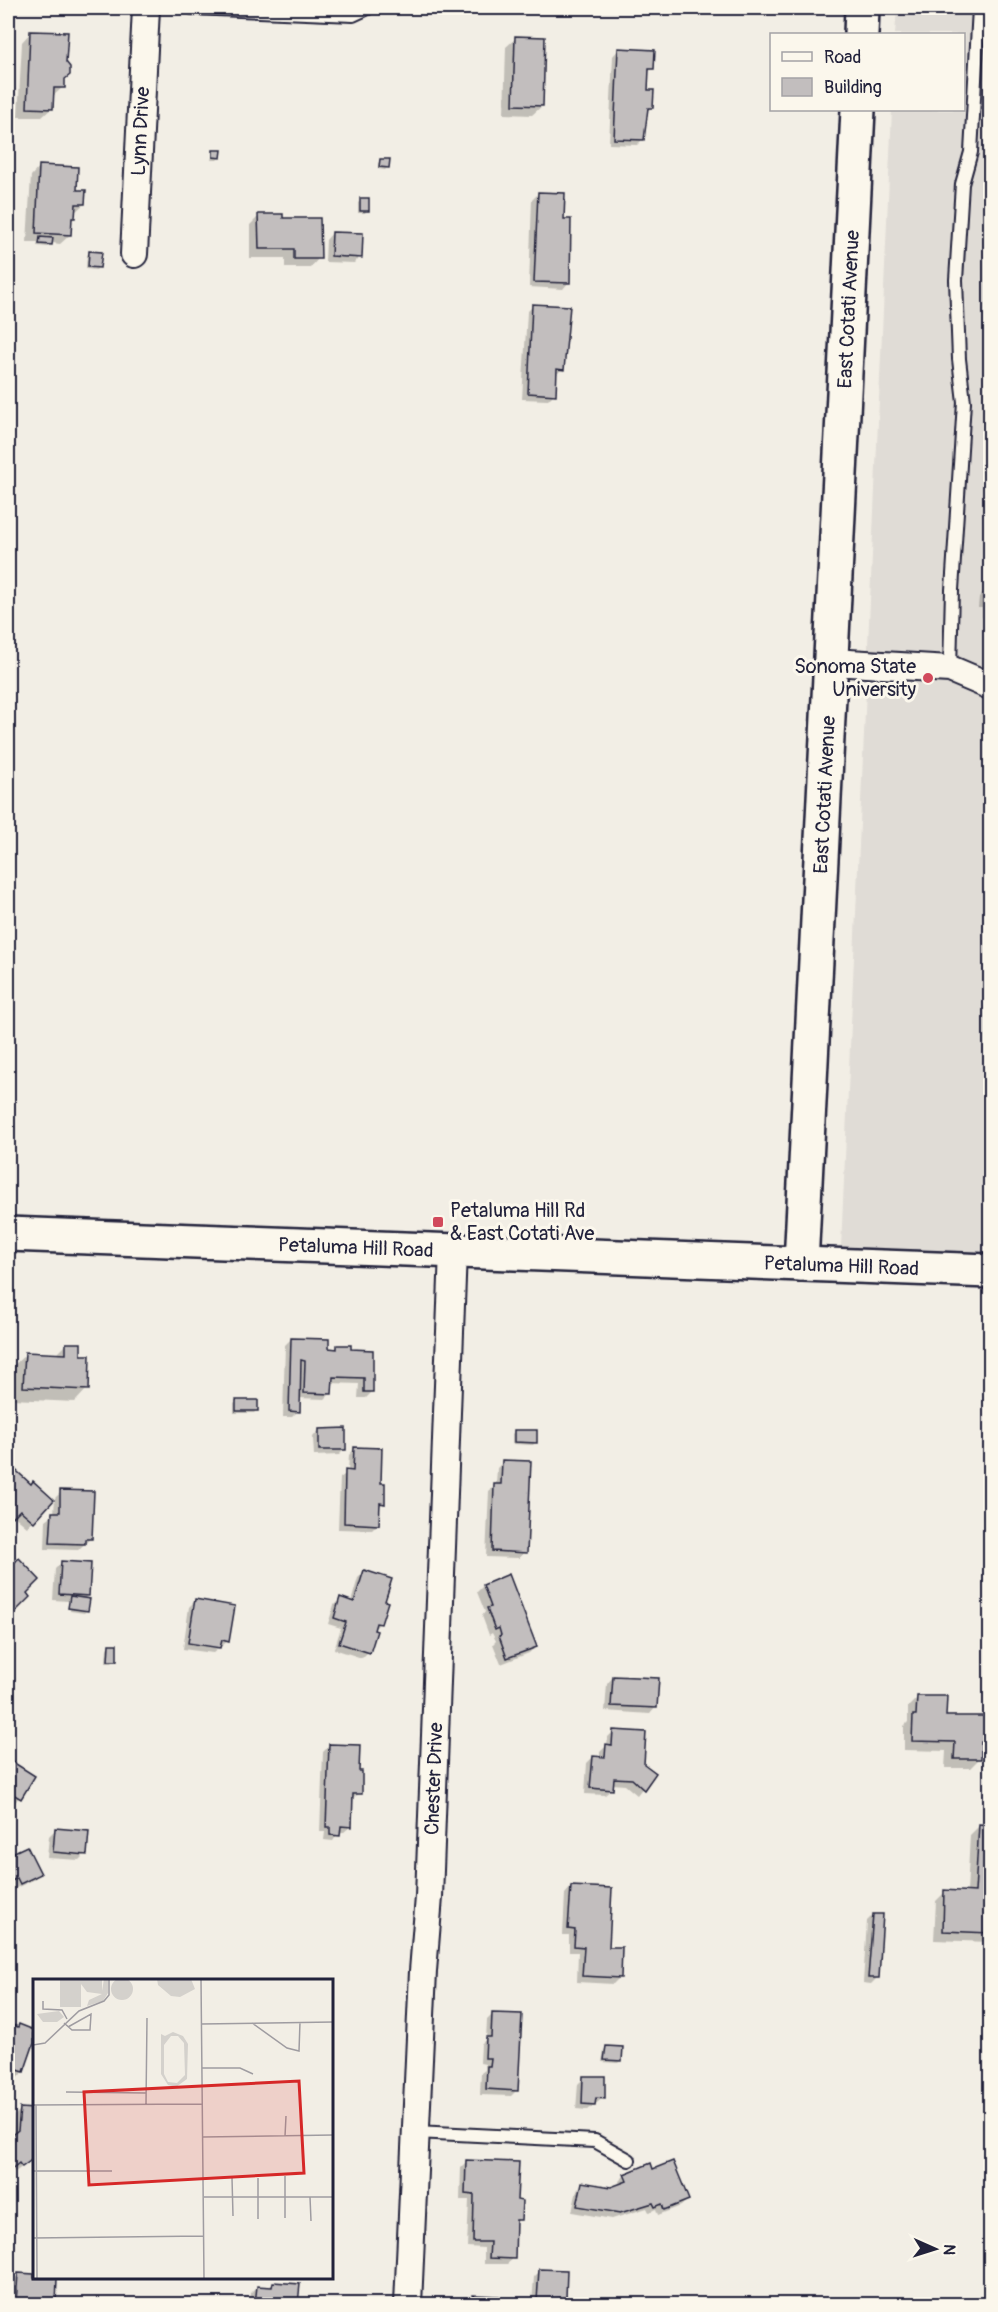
<svg xmlns="http://www.w3.org/2000/svg" width="998" height="2312" viewBox="0 0 998 2312" font-family="Pangolin,sans-serif">
<rect width="100%" height="100%" fill="#f2eee5"/>
<filter id="ink" filterUnits="userSpaceOnUse"><feTurbulence type="fractalNoise" baseFrequency=".0167" numOctaves="2"/><feDisplacementMap in="SourceGraphic" scale="12" xChannelSelector="R" yChannelSelector="G"/><feConvolveMatrix kernelMatrix="1 2 1 2 8 2 1 2 1" color-interpolation-filters="sRGB"/></filter>
<g filter="url(#ink)">
<!-- built -->
<path fill="#e0dcd6" d="M897,8h93v1245l-149,-6 51,-1137h72v-76h-69z"/>
<!-- shadow -->
<g fill="#0003">
<path d="M518,8h22l-3,4 -19,-2z"/>
<path d="M681,8h56l-7,6 -49,-4z"/>
<path d="M31,32l33,46 -1,9 -11,10v11l-10,9h-24l4,-75z"/>
<path d="M516,38l26,68 -10,9 -28,-1 2,-67z"/>
<path d="M619,49l33,19 -4,5 -1,19 4,16 -5,4 -3,27 -6,6 -28,-1 4,-88z"/>
<path d="M214,151l6,6 -3,3h-6z"/>
<path d="M381,160l7,7 -3,3 -7,-1v-6z"/>
<path d="M40,166l35,25 9,13 -10,9v5l-3,3 -1,14 -10,9 -8,-1 -4,4 -11,-1 1,-3 -11,-1 4,-66z"/>
<path d="M538,194l24,26 7,62 -6,7 -34,-2 3,-87z"/>
<path d="M361,200l6,10 -2,3h-7v-10z"/>
<path d="M259,216l23,4 37,38 -9,10h-25v-10h-35v-33z"/>
<path d="M332,233l28,24 -6,6 -29,-1 1,-22z"/>
<path d="M90,252l9,15 -3,3 -10,-1 1,-14z"/>
<path d="M533,306l29,63 -6,6 -2,19 -6,6 -26,-1 5,-87z"/>
<path d="M990,499v119l-8,-1v-9h-4l1,-11 5,-6 1,-47 3,-2v-19l-5,-1 1,-16z"/>
<path d="M291,1339l36,11h7l3,-4 12,1 23,45 -6,6h-8l1,-14 -28,-1v10l-6,6 -27,-1v13l-6,6h-9l2,-72z"/>
<path d="M67,1344l12,12 8,33 -12,13 -63,-3 1,-33 13,-12 30,1z"/>
<path d="M237,1401l19,10 -2,2h-20v-9z"/>
<path d="M319,1430l26,19 -6,6 -25,1 -1,-19z"/>
<path d="M514,1431l22,11 -3,3 -21,-1v-10z"/>
<path d="M355,1448l25,36 3,19 -5,5v16l-6,6 -34,-1 2,-51 8,-6 1,-17z"/>
<path d="M503,1462l22,90 -6,6 -33,-1 3,-66 7,-6 1,-17z"/>
<path d="M8,1465l22,21 22,14 -25,27 -14,-12 -5,5z"/>
<path d="M61,1492l30,46 -13,12 -33,-1 1,-29 8,-6 1,-16z"/>
<path d="M19,1561l6,32 3,4 -20,21v-46z"/>
<path d="M62,1562l26,33 -4,4 3,11 -3,3 -14,-2 1,-10h-3l-1,10 1,-10 -15,-1 2,-31z"/>
<path d="M364,1572l16,51 -8,8 -4,21 -6,6 -28,-9 7,-21 -13,-4 6,-19 6,-6 11,3 7,-24z"/>
<path d="M483,1586l52,61 -6,6 -28,11 -8,-20 3,-3 -4,-8 -3,2 -7,-19 3,-4 -8,-20z"/>
<path d="M195,1601l33,40 -15,12 -30,-4 6,-42z"/>
<path d="M110,1645l5,15 -3,3h-6l1,-15z"/>
<path d="M613,1677l43,30 -6,7 -45,-3 2,-27z"/>
<path d="M917,1698l27,19 46,1v33h-10l-1,8 -9,9h-25l1,-17 -42,-1v-24l4,-4v-15z"/>
<path d="M614,1731l28,33 12,9 -17,22 -12,-10 -13,-1v5l-7,6 -20,-1 2,-31 6,-6 7,1v-6l7,-7 1,-8z"/>
<path d="M329,1746l28,26 3,21 -8,6 -1,27 -7,6h-5l-6,9 -9,-1 1,-8h-5l3,-80z"/>
<path d="M8,1761l25,16 -19,27 -6,-4z"/>
<path d="M979,1826h11v116l-56,-2 2,-39 9,-9 22,1 3,-58z"/>
<path d="M55,1830l30,24 -6,6 -32,-2 2,-22z"/>
<path d="M8,1852l1,4 30,18 -6,6 -19,9 -3,-6 -3,2z"/>
<path d="M571,1887l37,61 11,30 -6,6 -36,-2 1,-30h-9v-17h-6l2,-41z"/>
<path d="M873,1915l4,63 -6,6 -8,-1 4,-62z"/>
<path d="M493,2014l24,76 -6,6 -31,-1 1,-22 4,-3v-6l-5,-1 1,-19 5,-5 1,-19z"/>
<path d="M8,2025l9,3 3,-2 14,5v8l-11,33 -6,6 -9,-4z"/>
<path d="M606,2047l14,14 -2,2 -16,-1 2,-12z"/>
<path d="M584,2078l19,20 -15,12 -12,-1 2,-25z"/>
<path d="M20,2110l14,1v47l-19,14 -3,-4 -4,4v-32l5,-4 1,-20z"/>
<path d="M467,2161l49,41 3,17 -4,5 -1,34 -7,6h-23v-16l-17,-1 2,-47h-9l1,-33z"/>
<path d="M650,2165l3,6 34,29 -6,6 -23,9 -2,-6 -7,3 -2,-4 -35,11 -40,-7 5,-22 6,-6 28,5 9,-4 -1,-4 6,-6z"/>
<path d="M540,2271l25,26 -7,7h-26l2,-27z"/>
<path d="M18,2275h16v3h22l-1,26h-47l1,-20z"/>
<path d="M273,2284l25,2 -1,18h-47l1,-11 6,-6 12,1z"/>
<path d="M474,2297l23,1v6h-29z"/>
</g>
<!-- building -->
<g fill="#c2bebe" stroke="#22223b" stroke-width="1.5">
<path d="M30,31l38,1 -2,30 4,5v8l-5,4v9h-11l-1,21 -26,-1z"/>
<path d="M515,36l30,1 -2,69 -30,-1z"/>
<path d="M618,48l37,2 -1,19h-5l-1,21h6l-1,18h-5l-4,32 -30,-1z"/>
<path d="M213,150h9l-1,8 -8,-1z"/>
<path d="M380,159h10l-1,9 -10,-1z"/>
<path d="M39,165l39,2 -1,23h9l-1,14h-9l-1,14h-3l-1,17 -35,-2z"/>
<path d="M538,192l27,1 -1,26h7l-1,64 -36,-1z"/>
<rect x="360" y="198" width="9" height="13"/>
<path d="M258,214h25v4h37l1,41h-27v-10h-35z"/>
<path d="M332,232l31,1 -1,25 -31,-2z"/>
<path d="M40,237l13,1 -1,7 -13,-1z"/>
<path d="M89,251l13,1 -2,16 -12,-1z"/>
<path d="M532,304l38,2 -6,64 -7,-1 -1,26 -28,-2z"/>
<path d="M291,1338l38,1v9l8,1v-4h14v4l22,1v42h-9v-14l-31,-1 -1,17 -28,-1 1,-32 -4,-1 -1,52 -11,-1z"/>
<path d="M66,1343h15v12h9l-1,35 -66,-3 2,-35 41,2z"/>
<rect x="236" y="1400" width="22" height="11"/>
<path d="M346,1428v22h-27v-21z"/>
<path d="M514,1430h23v13l-23,-1z"/>
<path d="M354,1447l28,1 -1,35h4v21l-5,-1 -1,22 -35,-2 1,-53 8,1z"/>
<path d="M502,1460l29,1 -4,92 -35,-2 2,-67h7z"/>
<path d="M8,1463l23,21 2,-3 21,19 -20,22 -14,-12 -7,7 -5,-4z"/>
<path d="M60,1490l34,1 -2,48h-7v5l-35,-1 2,-31h8z"/>
<path d="M19,1558l21,22 -13,13 3,4 -22,22v-50z"/>
<path d="M61,1561l30,2 -2,33 -30,-2z"/>
<path d="M364,1570l28,9 -7,22 3,1 -7,22 -5,-1 -2,7 3,1 -7,22 -31,-10 7,-21 -12,-4 6,-21 14,5z"/>
<path d="M509,1574l28,73 -30,11 -8,-22 2,-1 -2,-7 -4,2 -8,-22 4,-1 -8,-22z"/>
<path d="M70,1596l20,3 -2,12 -20,-3z"/>
<path d="M195,1599l40,7 -6,36 -7,-2 -2,8 -32,-5z"/>
<path d="M109,1644h8v17h-9z"/>
<path d="M613,1676l46,2 -2,30 -46,-2z"/>
<path d="M917,1696h30l-1,20h44v26h-9v17h-27l1,-17 -43,-1 1,-26h3z"/>
<path d="M613,1730l33,2 -2,32 12,9 -12,17 -12,-11 -18,-1 -1,12 -23,-2 3,-32 12,1 1,-13 6,1z"/>
<path d="M329,1744l31,1 -1,26h3v23h-9l-1,33 -11,-1 -1,10 -10,-1v-8h-4z"/>
<path d="M8,1759l27,17 -14,23 -13,-8z"/>
<path d="M979,1824l11,1v108l-47,-2 1,-41 31,2z"/>
<path d="M55,1828l34,3 -2,24 -34,-3z"/>
<path d="M27,1846l14,28 -21,10 -3,-6 -9,5v-34l2,5z"/>
<path d="M571,1886l41,2 -3,59h13l-1,31 -39,-2 2,-29 -10,-1 1,-16 -7,-1z"/>
<path d="M873,1914h10l-4,64h-11z"/>
<path d="M492,2013l30,1 -4,77 -32,-2 1,-23h3l1,-8h-6l1,-21h5z"/>
<path d="M8,2023l10,4 1,-3 15,6v13l-10,29 -16,-5z"/>
<path d="M606,2046l17,1 -1,14 -18,-1z"/>
<path d="M583,2076h22v23l-9,-1 -1,7 -13,-1z"/>
<path d="M20,2108l14,1v49l-12,9 -3,-4 -11,9v-34l10,-8z"/>
<path d="M466,2160l53,2 -2,38 5,1 -1,19h-5l-1,39 -26,-1 1,-16h-17l1,-47 -9,-1z"/>
<path d="M673,2161l16,39 -25,10 -2,-6 -7,3 -2,-4 -33,10 -43,-7 5,-24 29,5 16,-6 -3,-7 27,-11 2,6z"/>
<path d="M539,2269l28,1 -1,28h-8v4l-21,-1z"/>
<path d="M18,2273l16,1v4h23l-1,26h-40z"/>
<path d="M273,2282l27,2 -2,20h-43l2,-18 15,1z"/>
<path d="M473,2295l26,1 -1,8h-25z"/>
</g>
<g fill="none" stroke-linecap="round" stroke-linejoin="round">
<defs>
<g id="lane">
<path d="M192,8l161,7 15,-7"/>
<path d="M950,669l2,-79 12,-188 -5,-43 -3,-79 6,-96 9,-32 8,-144"/>
<path d="M416,2132l179,9 34,19"/>
</g>
<g id="street">
<path id="s1" d="M134,254l12,-246"/>
<path d="M832,662l118,7 40,17"/>
<path id="s2" d="M408,2304l15,-333 6,-74 24,-646"/>
</g>
<g id="secondary">
<path d="M861,34l1,-26"/>
<path id="s3" d="M8,1234l982,37"/>
<path id="s4" d="M801,1264l57,-1154"/>
</g>
</defs>
<!-- lane casing -->
<use href="#lane" stroke="#22223b" stroke-width="16"/>
<!-- street casing -->
<use href="#street" stroke="#22223b" stroke-width="30"/>
<!-- secondary casing -->
<use href="#secondary" stroke="#22223b" stroke-width="38"/>
<!-- lane -->
<use href="#lane" stroke="#fbf7ec" stroke-width="12"/>
<!-- street -->
<use href="#street" stroke="#fbf7ec" stroke-width="26"/>
<!-- secondary -->
<use href="#secondary" stroke="#fbf7ec" stroke-width="33"/>
</g>
</g>
<!-- markers -->
<g fill="#d1495b" stroke="#fbf7ec" stroke-width="2">
<circle cx="928" cy="678" r="6"/>
<rect x="432" y="1216" width="12" height="12" rx="3"/>
</g>
<g text-anchor="middle" dominant-baseline="central" stroke-width="6" stroke-linejoin="round" paint-order="stroke">
<!-- street labels -->
<g font-size="20" fill="#22223b" stroke="#fbf7ec">
<text stroke="none"><textPath href="#s1" startOffset="123">Lynn Drive</textPath></text>
<text stroke="none"><textPath href="#s4" startOffset="956">East Cotati Avenue</textPath></text>
<text stroke="none"><textPath href="#s4" startOffset="470">East Cotati Avenue</textPath></text>
<text stroke="none"><textPath href="#s3" startOffset="348">Petaluma Hill Road</textPath></text>
<text stroke="none"><textPath href="#s3" startOffset="834">Petaluma Hill Road</textPath></text>
<text stroke="none"><textPath href="#s2" startOffset="526">Chester Drive</textPath></text>
</g>
<!-- poi labels -->
<g font-size="20" fill="#22223b" stroke="#fbf7ec" text-anchor="end">
<text x="916" y="666">Sonoma State<tspan x="916" dy="23">University</tspan></text>
<text x="450" y="1210" text-anchor="start">Petaluma Hill Rd<tspan x="450" dy="23">&amp; East Cotati Ave</tspan></text>
</g>
</g>
<!-- overview -->
<g transform="translate(33 1979)">
<rect width="300" height="300" fill="#f2eee5"/>
<path d="M78 10a11 11 0 1 1 22 0a11 11 0 1 1-22 0ZM27,0h42v12l2,-12h4v14l-5,8 -16,5 2,-6 13,-6 -15,-2 -6,-8v23h-21zM124,0h34l4,10 -15,8 -9,-1 -13,-11zM26,32l5,6 -7,5h-14l-6,-8zM140,53l10,4 5,8 -1,35 -11,8 -8,-2 -7,-11v-40l4,2zM138,57h7l6,7 1,32 -8,8 -9,-1 -4,-8v-29z" fill="#d4d1cc" fill-rule="evenodd"/>
<path fill="none" stroke="#9f9ca1" stroke-width="1.5" d="M168,0l3,300M10,22v8l19,1 5,9M31,44l8,7h18l1,-16 -23,13M219,44l35,25 12,3 1,-29M168,45l132,-2M0,66l12,-2 34,-32 25,-10 5,-6v-16M169,89h38l13,6M33,113l80,1M113,125l1,-86M0,126l169,-1M3,126l1,174M252,157l1,-20M170,158l130,-2M54,169l2,23M0,192h79M252,197v42M199,199l1,38M171,218h129M277,218l1,24M225,240v-41M0,259l171,-2"/>
<path fill="#d62828" fill-opacity="0.15" stroke="#d62828" stroke-width="3" d="M266,102l5,92 -215,12 -5,-93z"/>
<rect width="300" height="300" fill="none" stroke="#22223b" stroke-width="3"/>
</g>
<!-- margin -->
<rect width="998" height="2312" fill="none" stroke="#fbf7ec" stroke-width="30"/>
<rect x="15" y="15" width="968" height="2282" fill="none" stroke="#22223b" stroke-width="2" filter="url(#ink)"/>
<!-- legend -->
<rect x="770" y="33" width="195" height="78" fill="#fbf7ec" stroke="#a4a2a5" stroke-width="1.5"/>
<rect x="782" y="52" width="30" height="9" fill="#fbf7ec" stroke="#a4a2a5" stroke-width="1.5"/>
<text x="824" y="63" font-size="18" fill="#22223b">Road</text>
<rect x="782" y="78" width="30" height="18" fill="#c2bebe" stroke="#a4a2a5" stroke-width="1.5"/>
<text x="824" y="93" font-size="18" fill="#22223b">Building</text>
<!-- north arrow -->
<g transform="translate(935 2249) rotate(93)" stroke="#fbf7ec" stroke-width="4.5" paint-order="stroke">
<path d="M0-4.5L10 22L0 15L-10 22Z" fill="#22223b"/>
<text y="-9" font-size="16" font-weight="bold" text-anchor="middle" fill="#22223b">N</text>
</g>
</svg>
